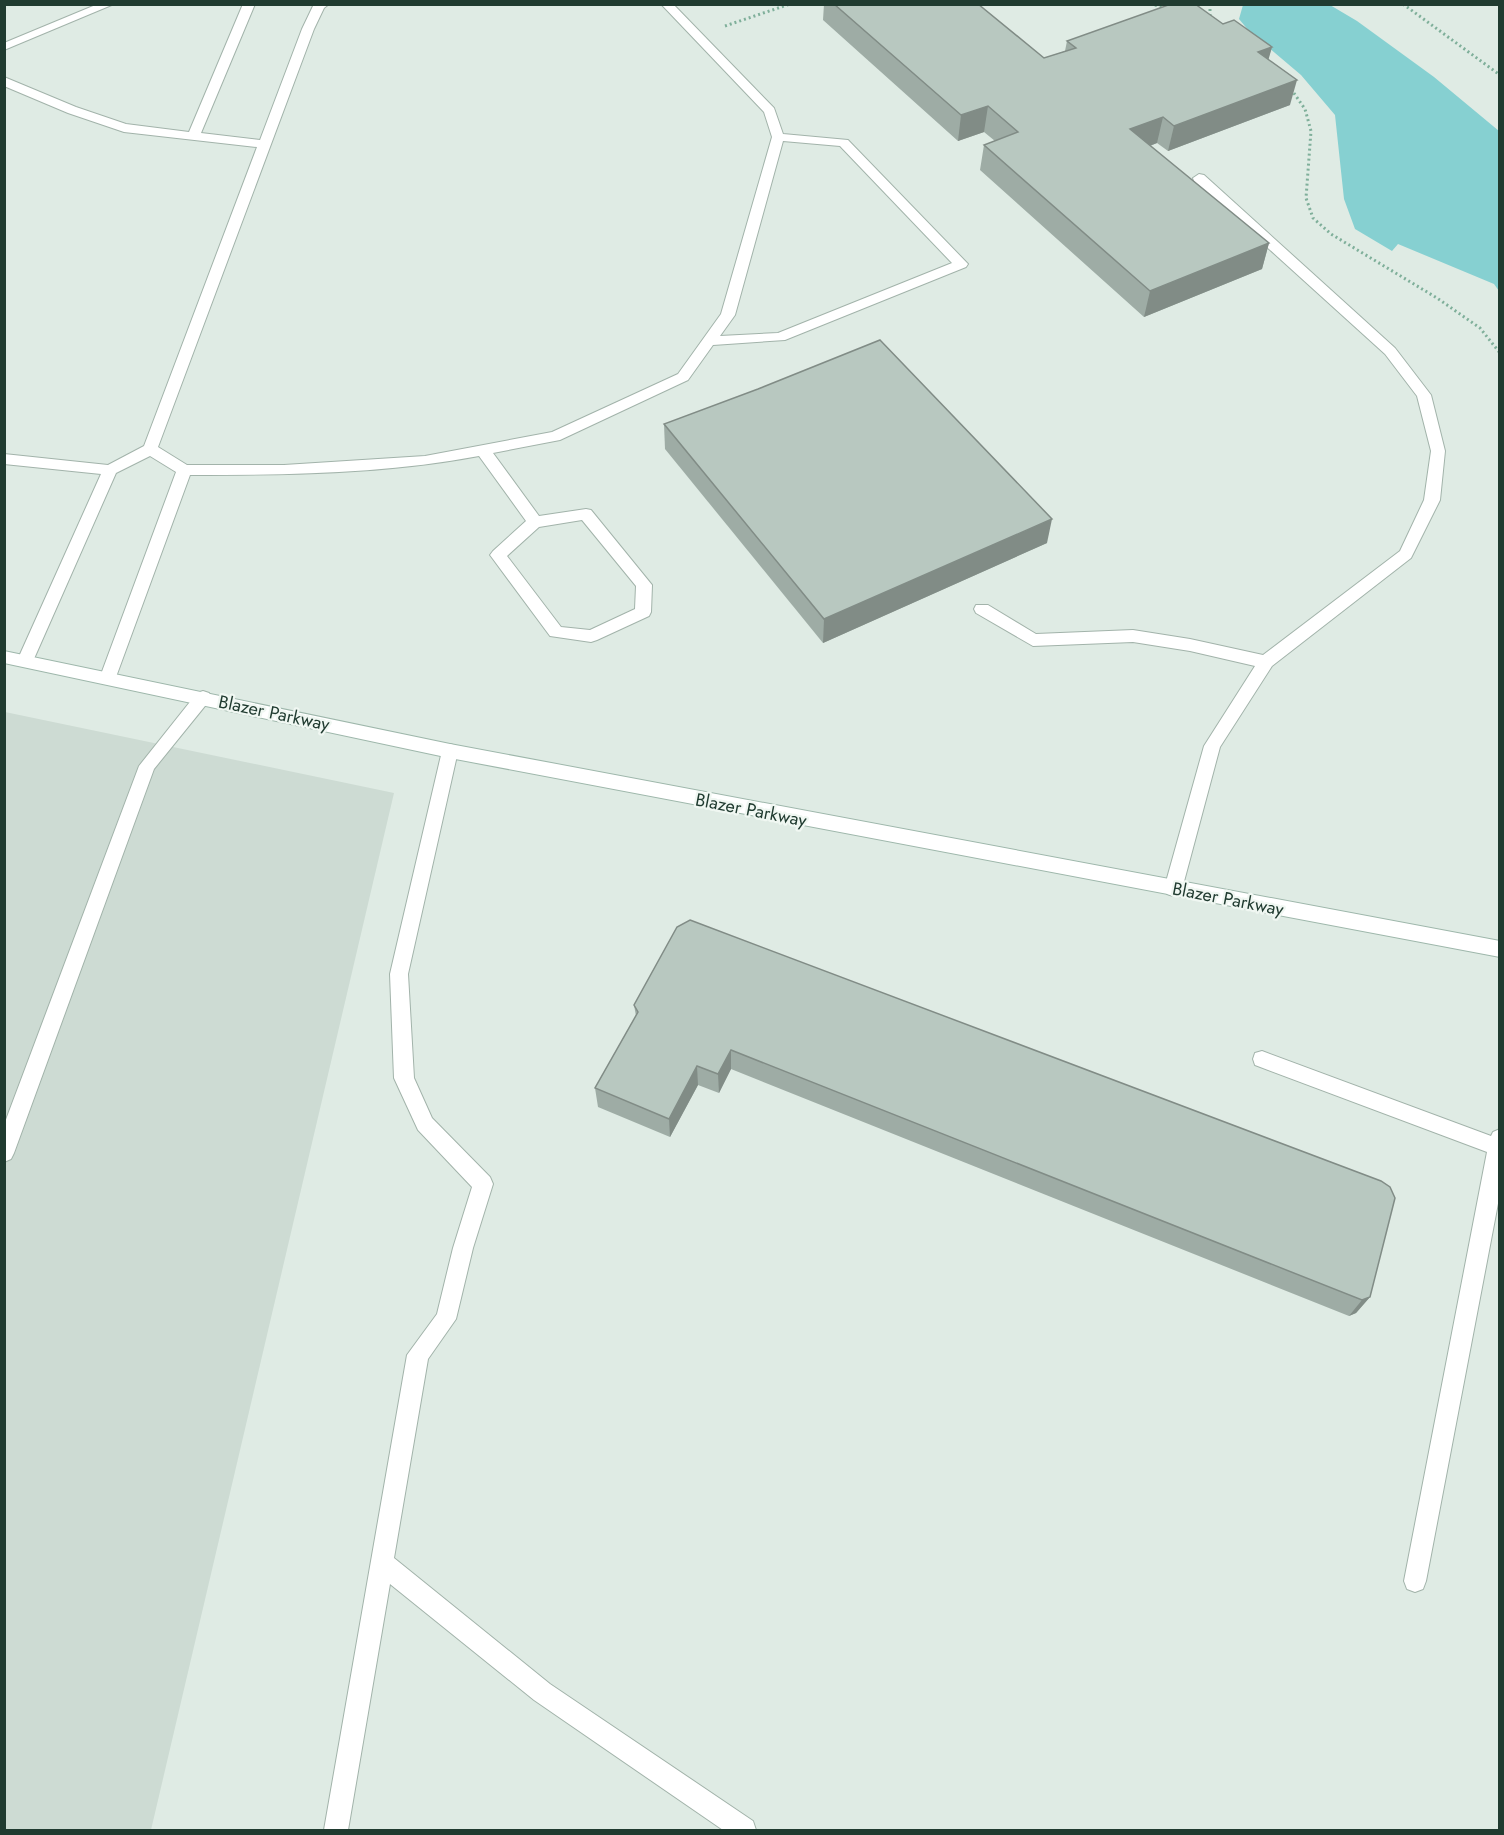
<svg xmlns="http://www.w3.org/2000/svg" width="1504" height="1835" viewBox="0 0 1504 1835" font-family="Jost,sans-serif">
<rect width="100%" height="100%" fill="#dfebe4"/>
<!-- built -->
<path fill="#cddbd3" d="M5,712l389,81 -243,1037h-146z"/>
<!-- water -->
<path fill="#86d0d1" d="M1243,5h87l27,16 77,56 65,54v160l-5,-7 -96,-40 -6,7 -37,-22 -11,-30 -9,-84 -34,-40 -52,-44 -10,-12z"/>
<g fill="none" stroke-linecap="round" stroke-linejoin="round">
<defs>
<g id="lane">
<path d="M98,4h16l-110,46v-7z"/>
<path d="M243,4h12l-54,129 59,7 42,-111 11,-23 16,-2 -5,4 -10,21 -156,418 29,18h97l141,-9 127,-24 126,-58 43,-60 51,-177 -8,-25 -103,-108h12l101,104 9,26 65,6 120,124 -2,3 -181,73 -72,5 -25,35 -128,60 -67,13 46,63 47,-7 5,1 61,75 -1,27 -2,4 -52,24 -6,2 -41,-6 -57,-77 -3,-4 3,-4 33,-30 -47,-65c-95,18 -192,19 -289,19l-74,202 -2,4 -6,2 -6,-2 -2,-4 76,-205 -26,-16 -34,17 -83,188 -2,4h-12l-2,-4 84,-187 -97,-10v-10l104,11 36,-19 113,-299 -133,-15 -56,-19 -64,-27v-9l72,30 50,17 63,8zM783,141l57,5 112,117 -174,70 -58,3 15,-21zM582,520l54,66 -1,23 -45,21 -29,-3 -54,-71 32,-29z"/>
<path d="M1199,174l5,1 191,173 36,47 14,56 -5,49 -29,58 -139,108 -52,81 -38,142 -3,5 -6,2 -6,-2 -3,-5 40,-143 51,-80 -65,-15 -57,-9 -100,4 -57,-33 -2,-4 2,-4h12l48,29 97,-4 57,9 73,16 137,-104 24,-51 7,-49 -14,-55 -32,-42 -191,-173 -1,-3z"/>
<path d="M203,691l6,2 2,4 -2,4 -55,68 -140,384 -3,6 -7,3v-37l135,-359 58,-73z"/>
<path d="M450,744l6,2 2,5 -50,223 6,104 18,40 58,59 3,7 -20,64 -17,71 -28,40 -34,199 156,126 203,137 3,9h-33l-189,-130 -144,-116 -42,246h-24l83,-475 30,-41 16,-66 19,-61 -54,-57 -24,-52 -4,-104 52,-223 2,-5z"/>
<path d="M1262,1051l229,85 2,-4 7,-3v64l-74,388 -3,8 -8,3 -8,-3 -3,-8 83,-429 -232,-87 -2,-6 2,-6z"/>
</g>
<path id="secondary" d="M4,651l446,93 1050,197v16l-1050,-199 -446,-95z"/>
</defs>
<!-- lane casing -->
<use href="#lane" stroke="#a2b3aa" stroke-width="2"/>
<!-- secondary casing -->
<use href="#secondary" stroke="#9eb7ab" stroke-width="2"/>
<!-- path -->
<g stroke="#7faf9a" stroke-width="3" stroke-dasharray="2 3" stroke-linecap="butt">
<path d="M1150,4l17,4"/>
<path d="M1210,4v16"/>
<path d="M1403,4l97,71"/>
<path d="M725,26l65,-22"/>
<path d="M1291,89l14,20 6,22 -5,67 7,20 18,16 106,64 43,30 20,25"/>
</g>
<!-- lane -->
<use href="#lane" fill="#fff" fill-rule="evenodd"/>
<!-- secondary -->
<use href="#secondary" fill="#fff" fill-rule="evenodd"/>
</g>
<!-- wall -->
<g fill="#9eaca5">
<path d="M824,4h154l66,54 21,-7 2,-10 156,-17 49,23 -4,12 22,46 -122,46 -11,-8 -7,3 119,97 -7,26 -118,48 -164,-147 4,-25 11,-4 -11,-9 -26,9 -135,-121z"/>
<path d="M664,424l383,119 -224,100 -158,-194z"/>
<path d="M634,1005l736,292 -14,16 -7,3 -618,-247 -12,24 -21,-8 -28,52 -72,-30 -3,-19 41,-72z"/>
</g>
<!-- shaded-wall -->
<g fill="#818c86">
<path d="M1272,47l-7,25 -7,-20z"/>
<path d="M1297,80l-7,25 -122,46 6,-25z"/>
<path d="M988,106l-4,26 -26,9 3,-26z"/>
<path d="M1163,117l-6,26 -32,12 5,-26z"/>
<path d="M1269,243l-7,26 -118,48 6,-26z"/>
<path d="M1052,519l-5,24 -224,100 1,-24z"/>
<path d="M731,1050v19l-12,24 -1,-19z"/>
<path d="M697,1066l1,19 -28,52 -1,-18z"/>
<path d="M1370,1297l-14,16 -7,3 13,-16z"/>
</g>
<!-- building -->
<g fill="#b8c8c0" stroke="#818c86" stroke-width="1.5">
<path d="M834,4h144l66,54 32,-10 -9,-7 104,-37h24l28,20 11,-4 38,27 -14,5 39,28 -123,46 -11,-9 -33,12 139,114 -119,48 -166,-146 34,-13 -30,-26 -27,9z"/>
<path d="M880,340l172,179 -228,100 -160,-195 94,-35z"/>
<path d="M690,920l691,261 9,6 5,11 -25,99 -8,3 -631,-250 -13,24 -21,-8 -28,53 -74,-31 43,-76 -4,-7 43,-78z"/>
</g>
<g text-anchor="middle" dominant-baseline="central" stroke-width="4.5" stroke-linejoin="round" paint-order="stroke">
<!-- street labels -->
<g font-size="18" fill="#203b30" stroke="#f0f7f2">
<text transform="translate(274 713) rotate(12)">Blazer Parkway</text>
<text transform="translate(751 810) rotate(11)">Blazer Parkway</text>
<text transform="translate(1228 899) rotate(11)">Blazer Parkway</text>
</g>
</g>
<!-- border -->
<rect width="1504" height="1835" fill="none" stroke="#203b30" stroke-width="12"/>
</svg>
